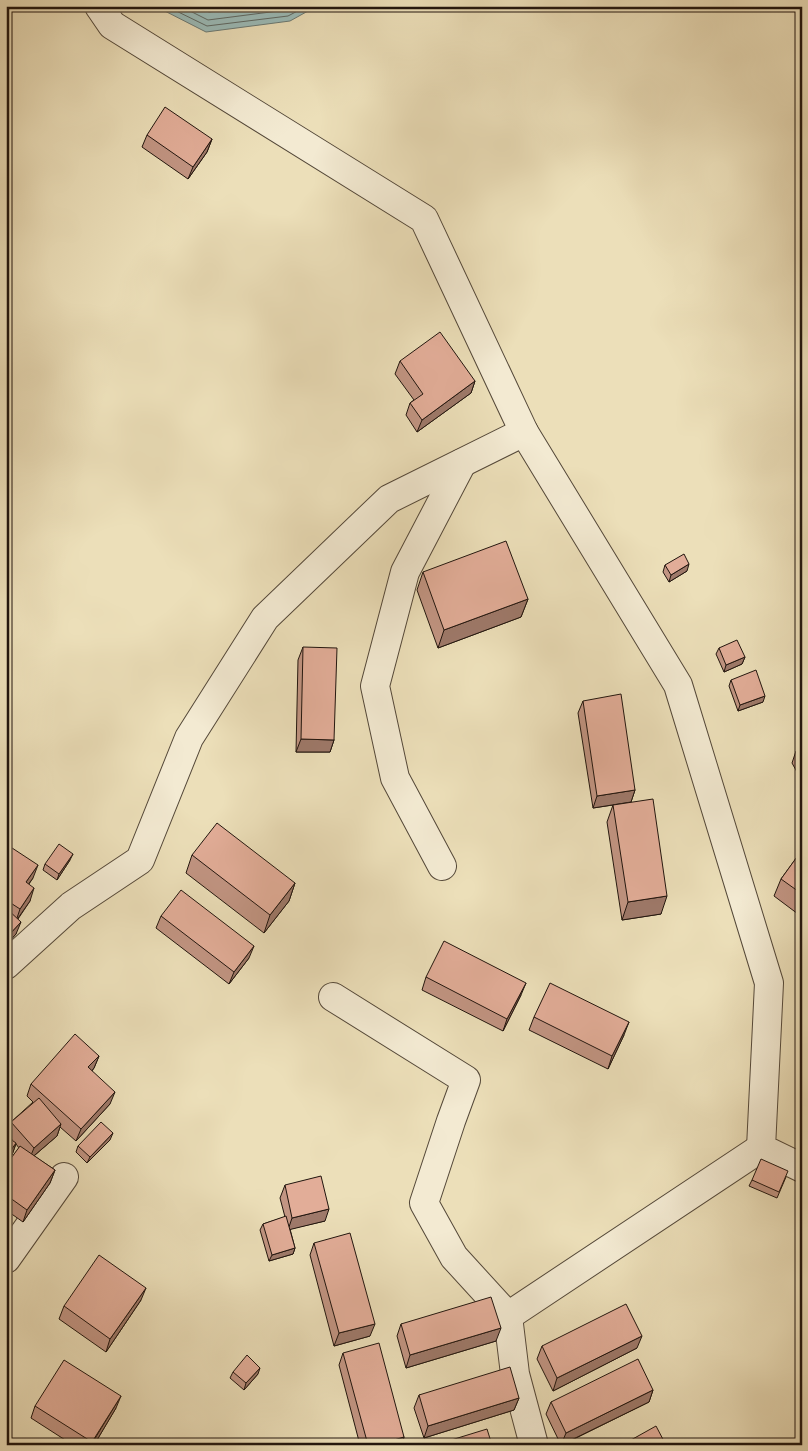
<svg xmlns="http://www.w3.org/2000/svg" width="808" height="1451" viewBox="0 0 808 1451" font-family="'IM FELL Great Primer',serif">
<rect width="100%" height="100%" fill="#ecdfb9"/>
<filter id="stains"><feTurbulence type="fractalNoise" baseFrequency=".004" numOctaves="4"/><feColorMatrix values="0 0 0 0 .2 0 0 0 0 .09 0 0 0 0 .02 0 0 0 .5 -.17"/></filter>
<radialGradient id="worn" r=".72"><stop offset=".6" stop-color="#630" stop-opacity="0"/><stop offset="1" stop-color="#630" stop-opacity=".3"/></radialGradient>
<!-- water -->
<path fill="#9bbbb8" stroke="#6a7974" d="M155,6h162l-27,15 -84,11z"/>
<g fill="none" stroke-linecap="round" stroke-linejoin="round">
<!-- shore -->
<g stroke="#5e6863" stroke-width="1">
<path d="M166,6l41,20 81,-10 19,-10"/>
<path d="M180,6l28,14 78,-10 7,-4"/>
<path d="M197,6l12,6 48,-6"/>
</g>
<defs>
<g id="street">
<path d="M99,6l13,19 312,194 100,213 154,253 91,298 -8,165 41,20"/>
<path d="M442,866l-47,-88 -20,-92 30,-114 57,-109"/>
<path d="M6,965l65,-59 69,-46 49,-122 76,-120 124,-119 135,-67"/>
<path d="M333,997l133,83 -15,41 -27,82 30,54 54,59 253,-168"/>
<path d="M6,1259l58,-82"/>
<path d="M508,1316l7,58 19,71"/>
</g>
</defs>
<!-- street casing -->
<use href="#street" stroke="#544839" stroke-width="30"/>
<!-- street -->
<use href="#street" stroke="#f3ead2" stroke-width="28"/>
</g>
<!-- wall -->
<g fill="#c29583" stroke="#21150e">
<path d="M147,135l65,4 -5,13 -19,27 -46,-32z"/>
<path d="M400,361l75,20 -4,12 -54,39 -11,-17 4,-12 4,-3 -19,-26z"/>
<path d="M665,565l22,6 -18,11 -6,-10z"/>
<path d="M423,572l105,27 -7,18 -83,31 -21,-58z"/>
<path d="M303,647l31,93 -4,12h-34l2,-92z"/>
<path d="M719,648l26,9 -3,7 -18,8 -8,-18z"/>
<path d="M731,680l32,22 -25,9 -9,-25z"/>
<path d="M583,701l52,89 -4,12 30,112 -39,6 -15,-98 6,-17 -20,3 -15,-95z"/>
<path d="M802,747v34l-10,-18 4,-12z"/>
<path d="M6,844l27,34 -4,6 1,17 -12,18 -2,15 -10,11z"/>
<path d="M802,850v67l-28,-21 7,-17z"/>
<path d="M192,855l103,28 -6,18 -25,32 -78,-60z"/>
<path d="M70,860l-13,20 -14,-10 2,-6z"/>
<path d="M161,916l88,42 -20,26 -73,-56z"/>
<path d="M426,977l95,18 -18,36 -81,-41z"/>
<path d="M534,1017l90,18 -16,34 -79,-39z"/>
<path d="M99,1056l-5,12 -2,3 18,33 -34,37 -16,-14 -3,9 -23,20 21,14 -5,13 -27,39 -17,-12v-45l13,-17 -3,-4 -4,11v-16l-5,-5 4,-12 22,-20 -6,-6 4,-12z"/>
<path d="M110,1140l-23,23 -11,-11 2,-6z"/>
<path d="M786,1177l-9,21 -28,-12 3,-6z"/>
<path d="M285,1185l40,36 -35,8 5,19 -2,6 -24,7 -9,-31 3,-6 22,-7 -5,-19z"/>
<path d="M314,1243l56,93 -36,10 -24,-91z"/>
<path d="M141,1300l-35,52 -47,-33 5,-13z"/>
<path d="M401,1324l95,17 -90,27 -9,-32z"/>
<path d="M542,1346l95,2 -84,43 -16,-32z"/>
<path d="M343,1353l61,84 -2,8h-42l-21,-80z"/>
<path d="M233,1372l25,2 -14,16 -14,-12z"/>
<path d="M653,1390l-4,12 -87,43h-1l-15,-31 5,-12z"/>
<path d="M419,1395l100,3 -5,12 -90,28 -10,-30z"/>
<path d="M35,1406l81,2 -22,37h-21l-42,-27z"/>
</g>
<!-- shaded-wall -->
<g fill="#9e796a" stroke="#21150e">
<path d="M212,139l-5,13 -19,27 5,-12z"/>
<path d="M475,381l-4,12 -54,39 5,-12z"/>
<path d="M689,564l-2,7 -18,11 2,-7z"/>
<path d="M528,599l-7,18 -83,31 6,-18z"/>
<path d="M745,657l-3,7 -18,8 2,-7z"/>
<path d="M765,696l-2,6 -25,9 2,-6z"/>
<path d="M301,739l33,1 -4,12h-34z"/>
<path d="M635,790l-4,12 -38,6 4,-12z"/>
<path d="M73,854l-3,6 -13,20 2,-6z"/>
<path d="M38,865l-5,13 -12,16 5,-12z"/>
<path d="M295,883l-6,18 -25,32 6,-18z"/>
<path d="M34,888l-4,13 -14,20 4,-12z"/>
<path d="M667,896l-6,18 -39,6 6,-18z"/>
<path d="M21,922l-5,12 -10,11v-7z"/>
<path d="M254,946l-5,12 -20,26 5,-12z"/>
<path d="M526,983l-5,12 -18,36 4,-12z"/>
<path d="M629,1022l-5,13 -16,34 4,-13z"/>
<path d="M99,1056l-5,12 -10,12 4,-13z"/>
<path d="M115,1092l-5,12 -34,37 5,-12z"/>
<path d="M61,1124l-4,12 -28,24 5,-12z"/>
<path d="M113,1133l-3,7 -23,23 3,-6z"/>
<path d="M16,1143l-4,12 -6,8v-6z"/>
<path d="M55,1170l-5,13 -27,39 4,-12z"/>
<path d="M329,1209l-4,12 -37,9 4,-12z"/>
<path d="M295,1248l-2,6 -24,7 3,-6z"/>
<path d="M146,1288l-5,12 -35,52 4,-13z"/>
<path d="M375,1324l-5,12 -36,10 5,-13z"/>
<path d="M501,1328l-5,13 -90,27 4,-13z"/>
<path d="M642,1336l-5,12 -84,43 4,-13z"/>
<path d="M260,1368l-2,6 -14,16 2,-7z"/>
<path d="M653,1390l-4,12 -88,43 5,-12z"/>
<path d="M121,1396l-5,12 -22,37h-3z"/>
<path d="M519,1398l-5,12 -90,28 4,-12z"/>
<path d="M404,1437l-2,8h-25z"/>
</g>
<!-- building -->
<g fill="#e2ad98" stroke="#21150e">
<path d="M165,107l47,32 -19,28 -46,-32z"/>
<path d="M440,332l35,49 -53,39 -12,-17 13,-9 -23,-33z"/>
<path d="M506,541l22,58 -84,31 -21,-58z"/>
<path d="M684,554l5,10 -18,11 -6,-10z"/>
<path d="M737,640l8,17 -19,8 -7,-17z"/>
<path d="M303,647l34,1 -3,92 -33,-1z"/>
<path d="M756,670l9,26 -25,9 -9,-25z"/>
<path d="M621,694l14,96 -38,6 -14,-95z"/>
<path d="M802,747v14l-6,-10z"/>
<path d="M653,799l14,97 -39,6 -15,-97z"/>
<path d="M217,823l78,60 -25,32 -78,-60z"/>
<path d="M6,844l32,21 -12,17 8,6 -14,21 -14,-9z"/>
<path d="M59,844l14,10 -14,20 -14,-10z"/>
<path d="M802,850v44l-21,-15z"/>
<path d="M181,890l73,56 -20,26 -73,-56z"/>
<path d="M6,908l15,14 -15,16z"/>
<path d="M444,941l82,42 -19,36 -81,-42z"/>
<path d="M550,983l79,39 -17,34 -78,-39z"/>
<path d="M75,1034l24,22 -11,11 27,25 -34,37 -50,-45z"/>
<path d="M39,1098l22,26 -27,24 -23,-26z"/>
<path d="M101,1122l12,11 -23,24 -12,-11z"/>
<path d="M6,1136l10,7 -10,14z"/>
<path d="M20,1146l35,24 -28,40 -21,-15v-30z"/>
<path d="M761,1159l27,12 -9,21 -27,-12z"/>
<path d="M321,1176l8,33 -37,9 -7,-33z"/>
<path d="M286,1216l9,32 -23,7 -9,-31z"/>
<path d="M350,1233l25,91 -36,9 -25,-90z"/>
<path d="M99,1255l47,33 -36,51 -46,-33z"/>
<path d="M491,1297l10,31 -91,27 -9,-31z"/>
<path d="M626,1304l16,32 -85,42 -15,-32z"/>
<path d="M379,1343l25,94 -27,8h-9l-25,-92z"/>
<path d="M247,1355l13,13 -14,15 -13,-11z"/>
<path d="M638,1359l15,31 -87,43 -15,-31z"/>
<path d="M64,1360l57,36 -29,46 -57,-36z"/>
<path d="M510,1367l9,31 -91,28 -9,-31z"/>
<path d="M656,1426l10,19h-44z"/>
<path d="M487,1429l5,16h-57z"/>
</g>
<!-- margin -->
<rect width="808" height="1451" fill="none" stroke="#ecdfb9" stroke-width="25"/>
<rect x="8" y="8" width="793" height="1436" fill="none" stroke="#21150e" stroke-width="2.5"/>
<rect x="12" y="12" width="783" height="1426" fill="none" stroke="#21150e"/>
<rect width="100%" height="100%" filter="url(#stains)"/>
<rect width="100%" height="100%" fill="url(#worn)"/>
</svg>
